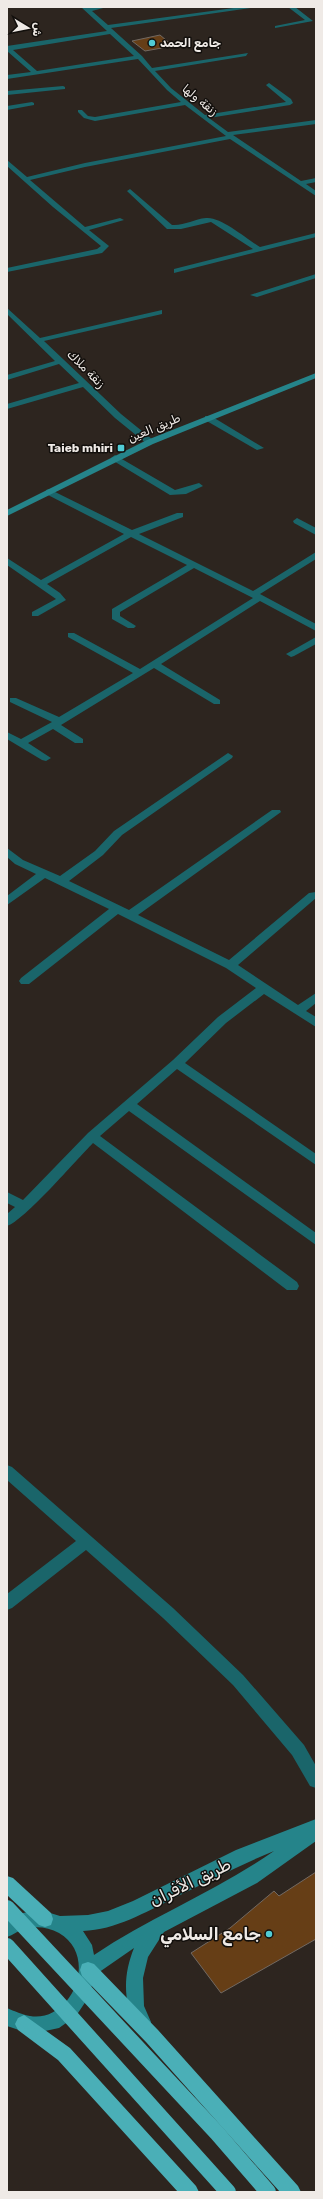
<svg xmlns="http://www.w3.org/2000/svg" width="323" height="2199" viewBox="0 0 323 2199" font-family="Rubik,Cairo,sans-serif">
<rect width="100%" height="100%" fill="#2d251f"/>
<!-- building -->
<g fill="#663e16" stroke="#726962">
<path d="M160,35l13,11 -28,5 -13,-10z"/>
<path d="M316,1872v67l-95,54 -30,-40 39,-25 44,-37 5,5z"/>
</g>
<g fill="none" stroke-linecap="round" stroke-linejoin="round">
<!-- street -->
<g fill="#1a656a" fill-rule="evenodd">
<path d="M81,7h26l-15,4 16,14 133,-18h16l-146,21 31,28 10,12 96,-15 -2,3 -91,15 16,17 34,27 81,-13 -19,-16 -1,-1 3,-2 22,16 2,4 -3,2 -81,13 19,14 88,-12v4l-83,11 68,46 15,-3v4l-10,2 10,7v5l-86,-57 -145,28 -55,13 55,47 35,-9 4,2 -35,10 20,16 -7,7 -95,19v-4l90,-19 4,-3 -48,-39 -46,-41v-6l20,17 58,-14 141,-27 -41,-31 -90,16 -11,-3 -6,-6v-2h4l6,6 7,1 86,-15 -14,-12 -29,-31 -131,20v-4l24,-3 -24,-21v-5l100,-15zM110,34l24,22 -97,15 -24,-21z"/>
<path d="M288,7h7l18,14 -38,7v-2l30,-6z"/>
<path d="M63,86l2,1v2l-58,6v-4z"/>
<path d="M32,102l2,1v2l-27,5v-4z"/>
<path d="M130,189l42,36c12,1 22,-6 34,-7 14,-2 41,21 54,29l56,-14v4l-142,36v-4l79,-20 -42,-27 -30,7h-14l-39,-37 -1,-1z"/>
<path d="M316,274v4l-59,19 -7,-2z"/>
<path d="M7,308l33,30 122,-28v4l-118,27 77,73 32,26v4h-6l-32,-26 -32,-31 -76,22v-5l72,-21 -20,-19 -52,16v-5l48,-14 -48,-47z"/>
<path d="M205,416h6l53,32 -7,2 -52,-30z"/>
<path d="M115,455l60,35 24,-7 4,3 -17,8 -16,1 -58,-35 -1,-2z"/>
<path d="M49,489l83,41 45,-17h6v4l-44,17 114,57 63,-39v7l-56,35 56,30v7l-56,-30 -99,63 59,36v4h-6l-60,-36 -93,57 22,14v4h-8l-22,-14 -25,14 23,15 -5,3 -4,-1 -35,-21v-7l14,7 31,-17 -42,-20v-4h6l43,19 74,-44 -65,-36v-4h6l66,36 113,-71 -59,-30 -74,44v4l16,10 -2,2h-6l-16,-9v-10l75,-44 -56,-28 -84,47 13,9 6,7 -28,16h-6v-4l24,-13 -49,-34v-7l34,22 83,-46 -78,-40v-4z"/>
<path d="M297,518l19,10v7l-22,-12 -1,-2z"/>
<path d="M316,637v7l-22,12 -3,1 -5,-3z"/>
<path d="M228,753l5,3 -1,2 -110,77 -19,20 -34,26 60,29 143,-100h8l1,2 -143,103 91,45 80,-67 7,-1v6l-78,67 60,40 18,-12v10l-10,8 10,6v10l-52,-33 -38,29 -41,40 131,91v11l-139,-96 -40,35 179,129v12l-187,-134 -29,25 197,146 2,4 -2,4h-10l-194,-147c-16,16 -69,78 -86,83v-12l8,-7 -8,-4v-11l16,8 65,-67 85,-73 45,-43 38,-29 -30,-20 -108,-54 -89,70h-8l-2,-3 2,-3 88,-69 -64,-31 -38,27v-9l29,-22 -21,-10 -8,-7v-9l16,12 37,16 35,-25 19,-20z"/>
<path d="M7,1465l5,2 161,141 70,67 61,70 12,21v22l-6,-2 -18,-31 -59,-70 -70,-67 -77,-68 -74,58 -5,2v-16l69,-53 -69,-61z"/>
</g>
<!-- secondary -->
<g fill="#25848a" fill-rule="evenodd">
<path d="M316,373v5l-163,66 -146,72v-6l140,-70z"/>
<path d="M316,1819v22l-59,42 -93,49 -16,25 -5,21 1,28 7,16 -3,6 -6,3 -6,-3c-13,-27 -13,-53 -2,-80l-39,27 -7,23 -12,18 -17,12 -28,6 -24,-8v-18c7,3 16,7 23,8 41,7 70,-59 29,-83 -11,-6 -23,-7 -36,-4 -5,2 -10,6 -16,8v-18l16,-6 12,-2 12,1 13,4 28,-1 20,-4 25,-10 103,-51zM274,1851c-57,40 -122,65 -180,104l-2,-10 -9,-14c32,-1 63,-19 91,-33 33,-16 66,-33 100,-47z"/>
</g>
<!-- highway -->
<g fill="#4aafb7" fill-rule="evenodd">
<path d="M7,1876l6,2 38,35 2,6 -2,6 -6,2 -6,-2 -32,-30z"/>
<path d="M88,1962l6,2 64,66 140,156 3,6h-21l-134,-150 -64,-66 -2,-6 2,-6z"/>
<path d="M24,2015l46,33 126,138 3,6h-21l-120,-132 -40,-30 -3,-6 3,-6z"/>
</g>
<!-- highway-bridge -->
<g stroke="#4aafb7" stroke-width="16">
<path d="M7,1908l210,225 51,59"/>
<path d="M7,1946l221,246"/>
</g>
</g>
<!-- markers -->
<g fill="#51ccd5" stroke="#120f0c" stroke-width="1.5">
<circle cx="152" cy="43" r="4"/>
<rect x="117" y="444" width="8" height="8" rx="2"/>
<circle cx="269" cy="1934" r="4"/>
</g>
<g text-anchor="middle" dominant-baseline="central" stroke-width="3" stroke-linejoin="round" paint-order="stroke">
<!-- far-poi labels -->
<g font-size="12" font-weight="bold" fill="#efeae6" stroke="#120f0c" text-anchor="start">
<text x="160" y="43">جامع الحمد</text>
<text x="113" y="448" text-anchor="end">Taieb mhiri</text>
</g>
<!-- far-street labels -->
<g font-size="12" fill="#efeae6" stroke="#120f0c">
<text transform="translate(200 100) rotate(39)">زنقة ولها</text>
<text transform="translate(86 369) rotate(45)">زنقة ملاك</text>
<text transform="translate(154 428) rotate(-23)">طريق العين</text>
</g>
<!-- near-street labels -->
<g font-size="17" fill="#efeae6" stroke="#120f0c">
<text transform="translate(190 1882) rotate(-26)">طريق الأفران</text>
</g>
<!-- near-poi labels -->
<g font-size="17" font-weight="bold" fill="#efeae6" stroke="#120f0c" text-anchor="end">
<text x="261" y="1934">جامع السلامي</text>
</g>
</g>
<!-- border -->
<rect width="323" height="2199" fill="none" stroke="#efeae6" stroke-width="16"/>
<!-- north arrow -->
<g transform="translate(28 28) rotate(100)" stroke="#120f0c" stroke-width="3" paint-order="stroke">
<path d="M0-3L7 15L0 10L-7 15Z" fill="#efeae6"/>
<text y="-6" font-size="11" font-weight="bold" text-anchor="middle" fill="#efeae6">ش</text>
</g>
</svg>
